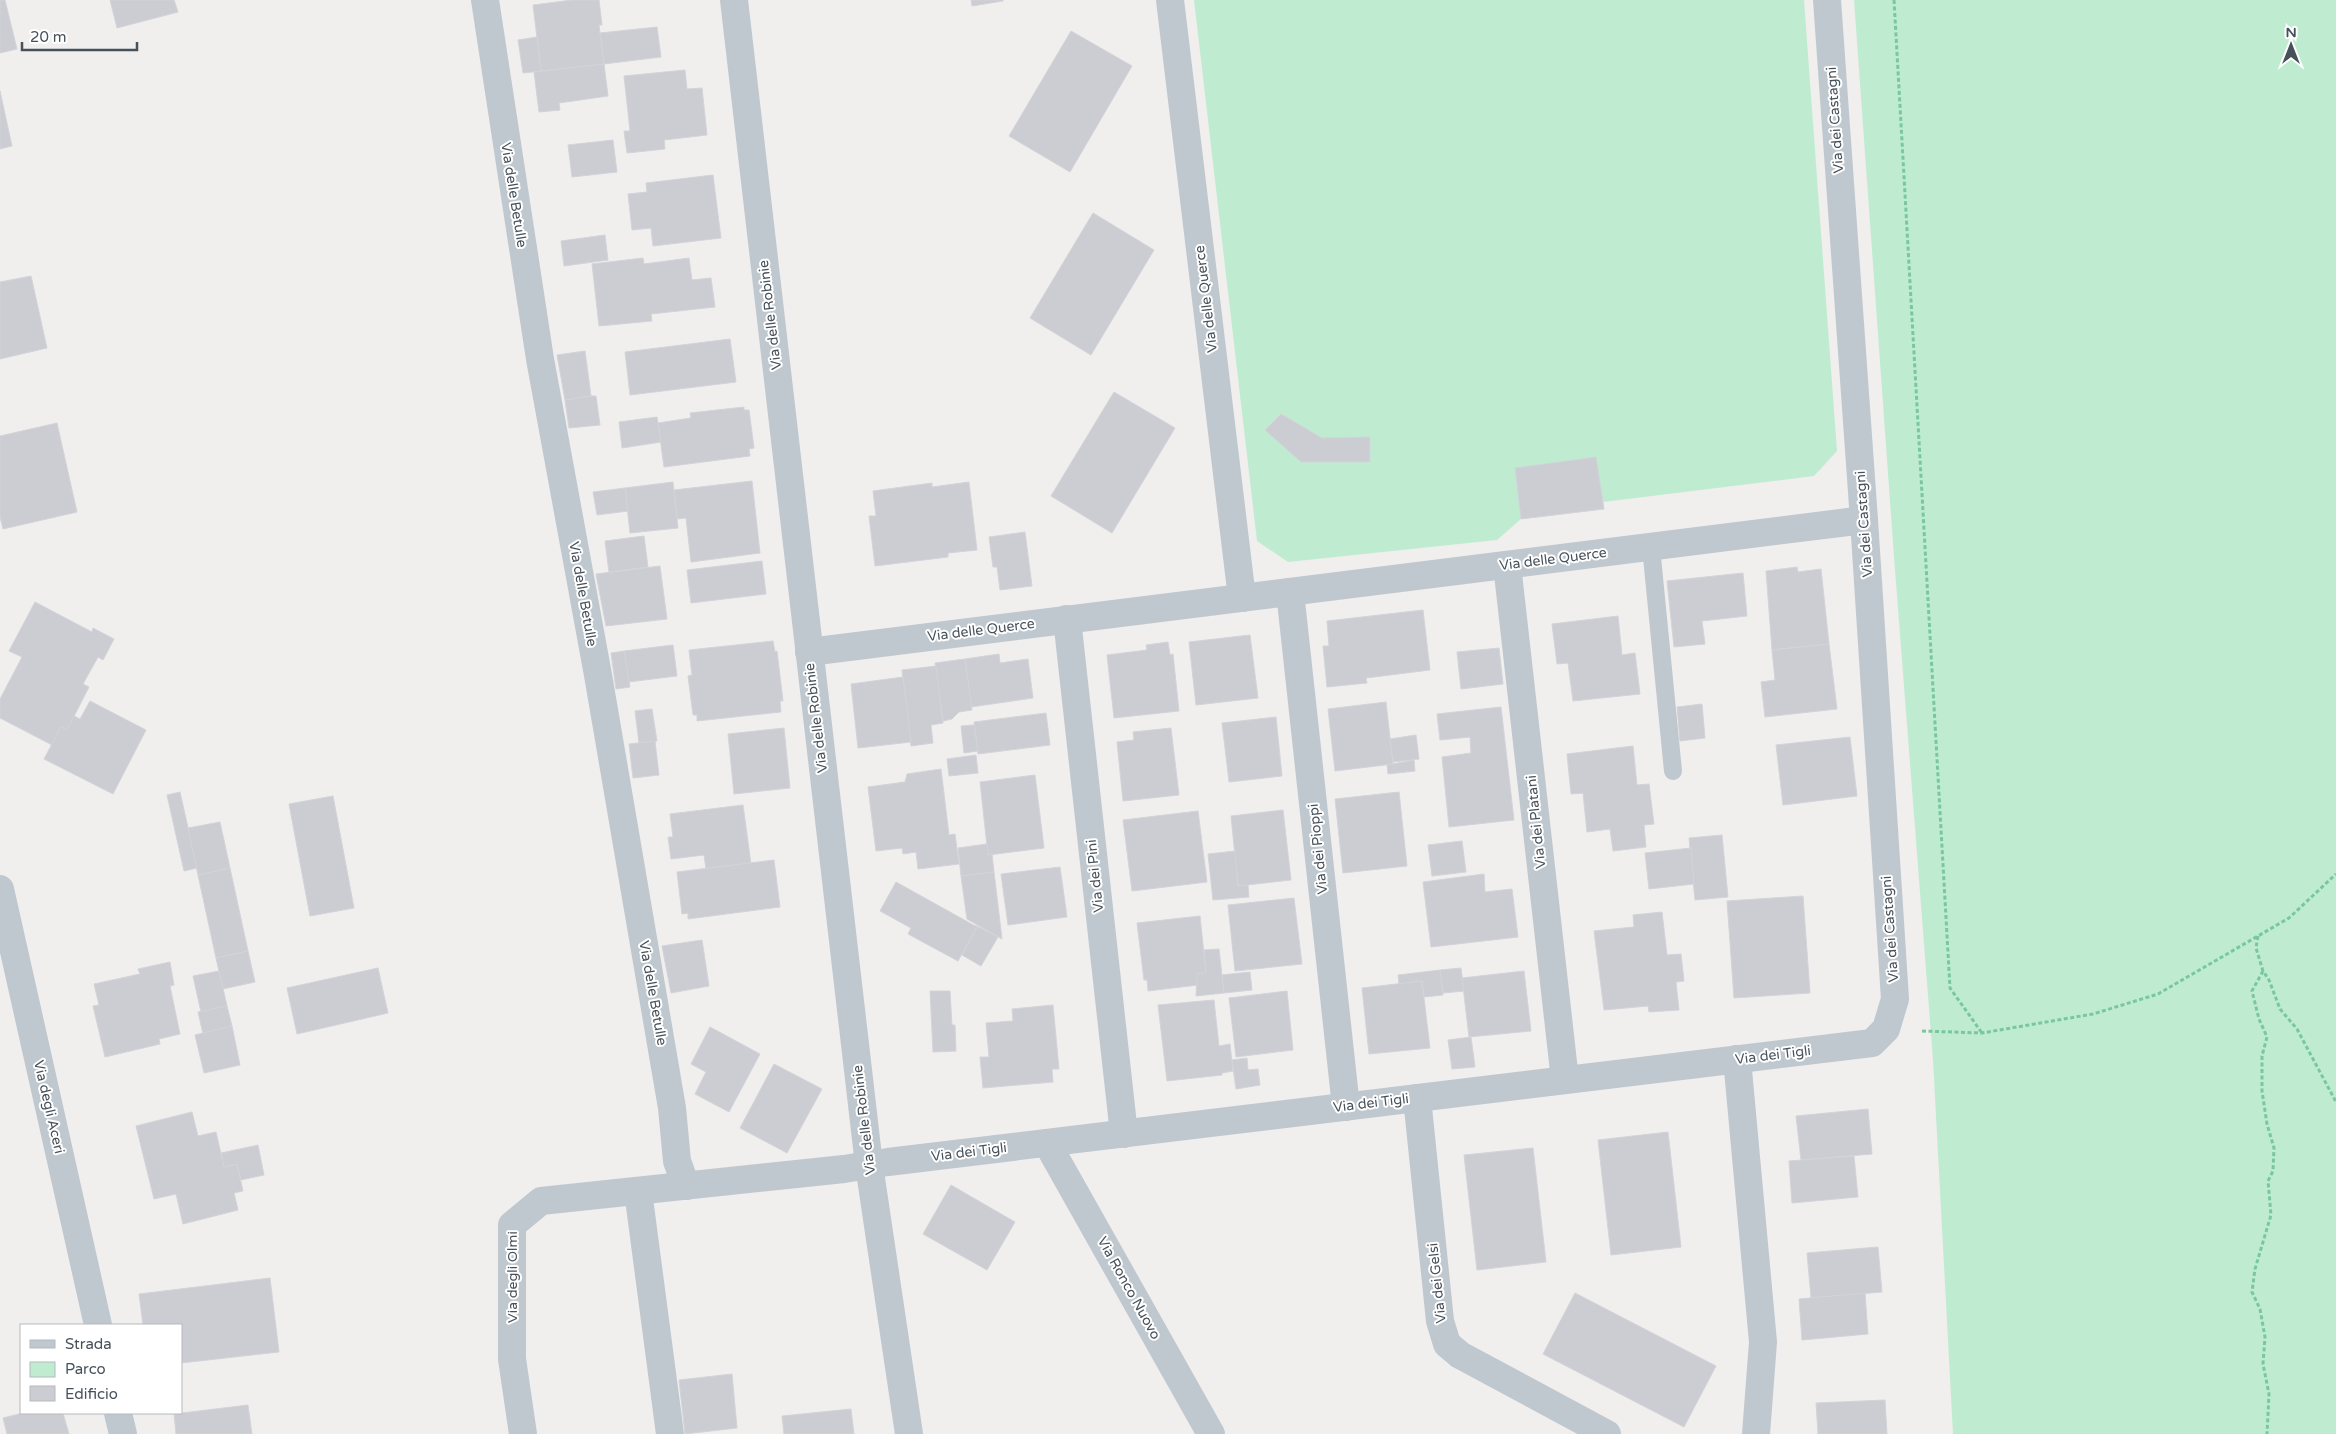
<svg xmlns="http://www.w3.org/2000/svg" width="2336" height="1434" viewBox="0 0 2336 1434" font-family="'Varela Round',sans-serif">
<rect width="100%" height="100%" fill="#f1eeee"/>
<!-- green -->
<g fill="#bfecd0">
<path d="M1194,0h610l33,451 -23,25 -211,26 1,7 -83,10 -24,21 -209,22 -31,-21z"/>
<path d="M1854,0h482v1434h-383l-20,-374 -39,-503z"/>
</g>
<!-- building -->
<g fill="#cbcdd2" stroke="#d2d4d9">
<path d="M0,0h5l12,49 -17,4z"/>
<path d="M110,0h64l4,12 -61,16z"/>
<path d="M572,0h27l3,25h-3l5,39 -63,7 -8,-66z"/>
<path d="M971,0h32v1l-31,5z"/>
<path d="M657,27l4,30 -57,7 -4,-31z"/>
<path d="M1071,31l61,35 -62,106 -61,-36z"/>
<path d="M537,37l4,34 -18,2 -5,-33z"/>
<path d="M604,64l4,32 -49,7 1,7 -21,2 -5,-40z"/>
<path d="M685,70l2,19 15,-1 5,47 -43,5 1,9 -38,4 -3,-22h6l-6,-55z"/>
<path d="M0,91l12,55 -12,3z"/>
<path d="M613,140l4,32 -45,5 -4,-32z"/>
<path d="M713,175l8,63 -68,8 -2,-18 -19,2 -4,-36 19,-2 -1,-9z"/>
<path d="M1093,213l61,37 -63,105 -61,-37z"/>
<path d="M605,235l3,25 -44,6 -3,-25z"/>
<path d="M643,258l1,6 45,-6 3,22 19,-2 4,29 -64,7 1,7 -53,5 -7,-62z"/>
<path d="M31,276l16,72 -47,11v-77z"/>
<path d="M730,339l6,43 -106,13 -5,-43z"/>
<path d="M585,351l6,45 -26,4 -8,-45z"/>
<path d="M1114,392l61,36 -63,105 -61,-37z"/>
<path d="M591,396h5l4,29 -31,3 -4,-28z"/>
<path d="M744,407v3h5l5,38 -5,1 1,7 -86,11 -6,-44 33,-5 -1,-5z"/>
<path d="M1281,414l41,24 48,-1v25h-69l-36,-32z"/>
<path d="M657,417l4,25 -39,6 -3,-26z"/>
<path d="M57,423l20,89 -74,17 -3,-12v-81z"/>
<path d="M1596,457l8,52 -83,10 -6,-51z"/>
<path d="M752,481l8,72 -69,9 -5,-44 -9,1 -3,-29z"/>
<path d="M673,482l5,46 -48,5 -5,-45z"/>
<path d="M969,482l8,68 -29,3v4l-73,9 -6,-50h7l-3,-25 59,-8v4z"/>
<path d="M625,488l3,23 -31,4 -4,-23z"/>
<path d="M1025,532l7,54 -32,4 -3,-23h-4l-4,-30z"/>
<path d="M644,536l4,31 -39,5 -4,-31z"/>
<path d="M762,561l4,33 -75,9 -4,-33z"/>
<path d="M660,566l7,53 -61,7 -10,-52z"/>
<path d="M1797,567l1,5 23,-3 8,75 -57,6 -6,-79z"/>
<path d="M1743,573l4,43 -45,5 3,23 -31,3 -7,-66z"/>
<path d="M35,602l57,30 1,-4 21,11 -11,21 -5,-3 -15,27 6,3 -22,43 -6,-3 -9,18 -52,-27v-19l22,-42 -13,-6z"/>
<path d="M1423,610l7,60 -64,8 1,5 -40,4 -4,-41h6l-2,-25z"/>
<path d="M1618,616l4,39 13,-2 5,41 -67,7 -5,-38 -11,1 -5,-40z"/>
<path d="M1250,635l8,63 -62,7 -7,-63z"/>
<path d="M773,641l2,11 2,-1 6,50h-3l1,11 -84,9v-6h-4l-5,-39 4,-1 -3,-25z"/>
<path d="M1168,642l2,13 3,-1 6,57 -65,7 -7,-63 40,-5 -1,-5z"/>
<path d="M1829,644l8,65 -72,8 -4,-35 14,-2 -3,-30z"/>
<path d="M673,645l4,31 -49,6 -4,-31z"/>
<path d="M1499,648l4,36 -42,5 -4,-37z"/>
<path d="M624,651l6,36 -14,2 -5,-36z"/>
<path d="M999,654l1,9 28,-4 5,39 -62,9 -6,-48z"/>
<path d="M965,659l7,51 -13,2 -7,7 -9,2 -8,-58z"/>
<path d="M936,666l7,57 -12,2 2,18 -22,3 -9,-76z"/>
<path d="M903,677l8,65 -53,6 -7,-64z"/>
<path d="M90,701l56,29 -33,64 -69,-35 17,-32 6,3 7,-14 6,3z"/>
<path d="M1386,702l7,62 -58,7 -7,-62z"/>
<path d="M1702,704l3,34 -25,3 -3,-34z"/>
<path d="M1501,707l13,113 -65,7 -7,-70 29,-4 -1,-16 -30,3 -3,-26z"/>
<path d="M652,709l5,32 -18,2 -4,-32z"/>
<path d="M1046,713l4,32 -72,9 -4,-32z"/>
<path d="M1276,717l6,59 -53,6 -7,-59z"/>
<path d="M974,725l4,26 -14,2 -3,-27z"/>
<path d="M784,728l6,60 -56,6 -6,-60z"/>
<path d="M1171,728l8,67 -56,6 -6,-59 17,-2 -1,-8z"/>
<path d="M1416,735l3,24 -26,3 -3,-23z"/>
<path d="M1850,737l7,59 -74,9 -7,-60z"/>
<path d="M655,741l4,34 -26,3 -4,-34z"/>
<path d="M1633,746l4,39 12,-1 5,40 -10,1 2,22 -33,4 -3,-22 -23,3 -4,-39 -12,1 -4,-40z"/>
<path d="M976,755l2,18 -29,3 -2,-17z"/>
<path d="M1414,760l1,11 -27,3 -1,-9z"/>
<path d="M941,769l8,66 6,-1 4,30 -41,5 -2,-17 -13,2 -1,-6 -26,3 -8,-64 37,-5 2,-8z"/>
<path d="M1035,775l9,73 -56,7 -8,-73z"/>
<path d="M180,792l17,76 -13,3 -17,-76z"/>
<path d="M1399,792l8,74 -64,7 -8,-74z"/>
<path d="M333,796l21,112 -44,8 -21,-112z"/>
<path d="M743,805l8,59 -45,5 -2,-14 -33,4 -3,-22h5l-3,-23z"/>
<path d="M1283,810l8,70 -53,6 -7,-70z"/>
<path d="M1198,811l9,71 -75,9 -9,-71z"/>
<path d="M220,822l10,46 -32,7 -10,-47z"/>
<path d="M1722,835l6,62 -33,3 -6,-62z"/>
<path d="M1462,841l4,31 -34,4 -4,-31z"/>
<path d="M987,844l1,11 4,-1 2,18 -33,4 -3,-28z"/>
<path d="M1691,848l3,36 -45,5 -4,-36z"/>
<path d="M1235,851l3,35 10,-1 1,12 -36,3 -5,-46z"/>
<path d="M774,860l6,47 -92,12v-6l-6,1 -5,-42z"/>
<path d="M1060,867l7,50 -59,8 -7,-51z"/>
<path d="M230,868l18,83 -32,7 -18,-83z"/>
<path d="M994,872l8,67 -35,-20 -6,-43z"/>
<path d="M1484,874l1,18 27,-3 6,48 -87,10 -8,-65z"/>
<path d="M896,882l81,45 -19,34 -50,-27 3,-6 -31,-17z"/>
<path d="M1803,896l7,97 -76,5 -7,-97z"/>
<path d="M1294,898l8,66 -67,7 -7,-66z"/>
<path d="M1662,912l5,43 14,-1 3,27 -8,1 3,28 -30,2 -1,-6 -44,4 -10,-79 40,-4 -1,-12z"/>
<path d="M1200,916l6,57 -9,1 1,11 -50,6 -1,-11h-3l-7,-57z"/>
<path d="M975,925l23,12 -17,29 -19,-11 15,-28z"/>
<path d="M702,940l7,46 -38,7 -9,-47z"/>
<path d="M1219,949l5,44 -28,3 1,-22 9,-1 -2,-23z"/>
<path d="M248,951l7,31 -32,7 -7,-31z"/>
<path d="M170,962l4,23 -4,1 10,48 -21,5 1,5 -55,13 -12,-51 6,-1 -5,-21 46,-10 -2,-5z"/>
<path d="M378,968l10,45 -91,21 -10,-46z"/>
<path d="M1461,968l3,23 -21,2 -3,-23z"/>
<path d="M1440,970l3,25 -19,2 -2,-16 -23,3 -1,-9z"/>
<path d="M219,971l8,35 -26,6 -8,-36z"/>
<path d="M1524,971l7,60 -62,6 -7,-59z"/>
<path d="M1250,972l2,18 -28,3 -2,-18z"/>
<path d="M1422,981l8,67 -61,6 -7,-66z"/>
<path d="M930,991h20l2,34h3l1,26 -23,1z"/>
<path d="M1287,991l6,59 -57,7 -7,-59z"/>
<path d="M1214,1000l5,46 11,-2 3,27 -11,2v2l-55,6 -9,-76z"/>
<path d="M1053,1005l6,64h-7l1,13 -70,6 -3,-31h9l-3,-34 27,-2 -1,-12z"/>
<path d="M227,1006l5,20 -29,8 -5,-22z"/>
<path d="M232,1026l8,39 -36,8 -9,-38z"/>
<path d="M710,1027l50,27 -31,58 -34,-18 11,-22 -15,-8z"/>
<path d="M1471,1037l4,30 -23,2 -4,-29z"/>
<path d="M1247,1058l1,12 10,-1 2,16 -24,4 -4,-29z"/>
<path d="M774,1064l48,25 -35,64 -47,-25z"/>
<path d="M1868,1109l4,45 -71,6 -5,-44z"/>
<path d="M192,1112l6,24 18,-4 8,35 13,-3 6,27 -9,2 4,17 -55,14 -7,-30 -22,5 -18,-73z"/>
<path d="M1668,1132l13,115 -70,8 -13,-115z"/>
<path d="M258,1145l6,30 -23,5 -4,-16 -13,3 -3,-14z"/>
<path d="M1533,1148l13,114 -69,8 -13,-115z"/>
<path d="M1854,1156l4,41 -66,6 -3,-42z"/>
<path d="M951,1185l64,37 -28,48 -64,-36z"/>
<path d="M1878,1247l4,45 -71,6 -4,-45z"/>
<path d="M270,1278l9,74 -98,11v-38h-38l-4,-31z"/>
<path d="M1575,1293l141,73 -32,61 -141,-73z"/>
<path d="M1865,1293l3,41 -66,6 -3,-41z"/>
<path d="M732,1374l5,54 -52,6 -6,-54z"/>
<path d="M1885,1400l2,34h-69l-2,-31z"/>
<path d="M248,1405l4,29h-76l-2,-20z"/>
<path d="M851,1409l3,25h-70l-2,-18z"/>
<path d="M23,1413h40l6,21h-62l-4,-16z"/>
</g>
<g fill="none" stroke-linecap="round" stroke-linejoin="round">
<!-- path -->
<g stroke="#79c7a1" stroke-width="3" stroke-dasharray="4 2.5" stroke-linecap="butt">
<path d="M1894,0l56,988 32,45"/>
<path d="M2258,936l-2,12 7,23 6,9 11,29 17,20 39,73"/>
<path d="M2263,971l-11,20 7,28 8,18 -5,19v35l5,33 7,24 -1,23 -5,10 3,34 -16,54 -3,23 8,17 5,28 -2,27 6,30 -2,40"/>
<path d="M1922,1031l60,2 111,-19 65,-20 131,-76 47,-44"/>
</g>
<!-- lane -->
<path stroke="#bfc8cf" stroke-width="18" d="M1651,547l22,224"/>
<!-- street -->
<g stroke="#bfc8cf" stroke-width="28">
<path d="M485,0l55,359 58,316 74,433 5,53 9,25"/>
<path d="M734,0l135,1165 40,269"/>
<path d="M1170,0l72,598"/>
<path d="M1507,565l58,515"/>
<path d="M1290,592l56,515"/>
<path d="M1067,619l57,515"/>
<path d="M809,652l1055,-132"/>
<path d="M0,889l98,436"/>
<path d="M1737,1059l26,283 -7,92"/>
<path d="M1417,1098l23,223 7,23 13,11 147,79"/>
<path d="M1047,1143l164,291"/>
<path d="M638,1191l32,243"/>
<path d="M118,1413l5,21"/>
<path d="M523,1434l-11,-75v-134l29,-24 303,-32 44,-7 984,-119 14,-14 9,-30 -31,-479 -37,-520"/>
</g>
</g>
<g text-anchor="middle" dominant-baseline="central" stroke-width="4" stroke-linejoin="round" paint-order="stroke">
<!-- street labels -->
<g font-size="14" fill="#47515a" stroke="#fff">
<text transform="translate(1835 120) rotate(-94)">Via dei Castagni</text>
<text transform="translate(514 195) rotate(81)">Via delle Betulle</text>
<text transform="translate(1206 299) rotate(-97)">Via delle Querce</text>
<text transform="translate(770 315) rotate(-97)">Via delle Robinie</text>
<text transform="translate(1864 524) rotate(-94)">Via dei Castagni</text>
<text transform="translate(1553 559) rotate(-7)">Via delle Querce</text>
<text transform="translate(583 594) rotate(80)">Via delle Betulle</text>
<text transform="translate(981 630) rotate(-7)">Via delle Querce</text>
<text transform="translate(816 718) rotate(-97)">Via delle Robinie</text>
<text transform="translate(1536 822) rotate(-96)">Via dei Platani</text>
<text transform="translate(1318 849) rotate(-96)">Via dei Pioppi</text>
<text transform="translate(1095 876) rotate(-96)">Via dei Pini</text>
<text transform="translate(1890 929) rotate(-94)">Via dei Castagni</text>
<text transform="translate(653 993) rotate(80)">Via delle Betulle</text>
<text transform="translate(1773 1055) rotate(-7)">Via dei Tigli</text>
<text transform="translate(1371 1103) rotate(-7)">Via dei Tigli</text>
<text transform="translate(49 1107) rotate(77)">Via degli Aceri</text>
<text transform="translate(864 1120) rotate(-97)">Via delle Robinie</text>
<text transform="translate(969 1152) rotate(-7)">Via dei Tigli</text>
<text transform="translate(512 1277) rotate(-90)">Via degli Olmi</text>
<text transform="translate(1437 1283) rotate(-96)">Via dei Gelsi</text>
<text transform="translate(1129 1288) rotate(61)">Via Ronco Nuovo</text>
</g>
</g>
<!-- legend -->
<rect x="20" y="1324" width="162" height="90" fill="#ffffff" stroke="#b5b9bd"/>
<rect x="30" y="1340" width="25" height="8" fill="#bfc8cf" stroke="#b5b9bd"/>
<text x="65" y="1349" font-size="15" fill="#47515a">Strada</text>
<rect x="30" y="1362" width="25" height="15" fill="#bfecd0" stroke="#b5b9bd"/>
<text x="65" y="1374" font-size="15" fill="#47515a">Parco</text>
<rect x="30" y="1386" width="25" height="15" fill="#cbcdd2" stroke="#b5b9bd"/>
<text x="65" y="1399" font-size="15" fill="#47515a">Edificio</text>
<!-- north arrow -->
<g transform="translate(2291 45)" stroke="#ffffff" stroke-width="4" paint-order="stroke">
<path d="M0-4L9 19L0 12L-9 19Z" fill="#47515a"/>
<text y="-8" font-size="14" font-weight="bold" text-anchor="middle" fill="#47515a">N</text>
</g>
<!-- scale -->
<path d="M22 42v8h115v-8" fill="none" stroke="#47515a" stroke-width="2.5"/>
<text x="30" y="42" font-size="15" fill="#47515a" stroke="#ffffff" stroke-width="4" paint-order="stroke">20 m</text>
</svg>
